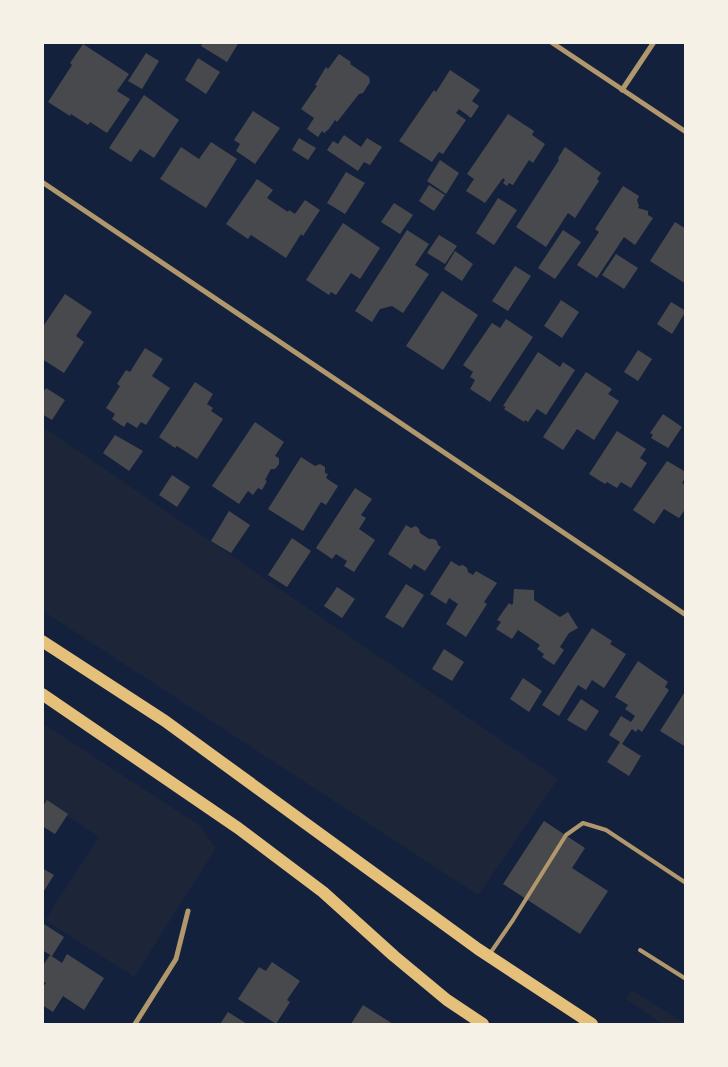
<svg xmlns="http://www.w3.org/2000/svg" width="728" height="1067" viewBox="0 0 728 1067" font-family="'Work Sans',sans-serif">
<rect width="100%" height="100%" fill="#14213d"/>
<!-- green -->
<g fill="#1d2539">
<path d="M43,427l515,352 -80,116 -435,-284z"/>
<path d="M42,723l157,102 17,23 -82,129 -89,-57 54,-83 -56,-37z"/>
<path d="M632,990l53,34h-22l-37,-25z"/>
</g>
<!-- building -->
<g fill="#48494c">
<path d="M203,42h36l-12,20 -26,-16z"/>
<path d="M83,44l46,30 -12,17 13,8 -23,34 -17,-11 -2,3 -17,-11 -1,2 -22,-14 24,-37 -2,-2z"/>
<path d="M146,53l13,8 -17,28 -14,-8z"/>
<path d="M339,54l12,8 -1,2 19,13 1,5 -7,11 -4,1 -22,28 -2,-2 -6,9 -5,4 -2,-2 -4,6 -11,-8 7,-11 -13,-9 16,-23 -2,-1 11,-18 2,2z"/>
<path d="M198,58l22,14 -14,22 -21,-14z"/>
<path d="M450,70l30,20 -8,11 7,5 -8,12 -12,-9 -3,4 10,7 -23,34 -4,-2 -7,10 -33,-21 35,-51 2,2z"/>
<path d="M144,95l35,25 -25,38 -14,-9 -9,13 -22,-14z"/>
<path d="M253,111l27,17 -25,36 -19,-13 4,-7 -6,-4z"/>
<path d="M508,114l26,17 -2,4 13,9 -12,19 -4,-3 -16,25 -4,-2 -2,3 -4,-3 2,-3 -2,-2 -18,25 -19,-12 8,-12 -7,-5z"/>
<path d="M344,135l17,12 6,-9 15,9 -12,18 -6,-3 -6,9 -31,-21 6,-9 5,3z"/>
<path d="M299,138l17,10 -8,12 -16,-10z"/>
<path d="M211,142l26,17 -31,49 -46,-29 21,-32 18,12z"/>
<path d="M565,147l36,26 -4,6 2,2 -24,37 -7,-5 -22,34 -30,-20 43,-67 -1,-2z"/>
<path d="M440,160l19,13 -13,21 -19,-13z"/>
<path d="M346,172l19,11 -20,31 -18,-11z"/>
<path d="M257,179l16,11 -6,8 21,14 1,-2 6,4 10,-14 15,10 -17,26 -2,-2 -15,24 -35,-23 -3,4 -22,-15z"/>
<path d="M429,185l16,10 -11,16 -15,-10z"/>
<path d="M623,186l16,10 -2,4 2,6 -1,2 10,3v4l5,3 -18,27 -11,-8 -27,41 -20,-13 22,-33 -4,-3z"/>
<path d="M498,198l19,12 -23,35 -18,-12z"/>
<path d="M394,203l19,12 -13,19 -19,-12z"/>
<path d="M675,222l11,7v55l-36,-23z"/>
<path d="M343,223l37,25 -20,31 -9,-6 -15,22 -5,-3 -2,3 -23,-15z"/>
<path d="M407,230l22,14 -14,21 14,9 -26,39 -11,-7 -12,3 -8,13 -17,-11z"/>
<path d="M563,230l18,12 -26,37 -17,-11z"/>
<path d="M439,235l18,11 -12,18 -18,-11z"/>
<path d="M455,251l18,13 -11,17 -18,-12z"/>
<path d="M616,254l22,14 -14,21 -22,-14z"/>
<path d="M515,266l16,10 -23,35 -16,-10z"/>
<path d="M442,291l36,24 -35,55 -37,-24z"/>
<path d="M65,294l27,18 -16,24 8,6 -20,31 -22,-14v-31z"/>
<path d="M561,300l18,12 -17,26 -18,-12z"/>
<path d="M671,302l15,9 -14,23 -15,-10z"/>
<path d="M506,319l27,18 -43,65 -20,-13 5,-9 -5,-3 3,-5 -10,-7 29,-42 8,5z"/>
<path d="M145,348l18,11 -11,17 18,12 -24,37 -5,-3 -4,6 -10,-6 -3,5 -12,-8 3,-5 -9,-6 14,-22 -3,-2 9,-14 4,2z"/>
<path d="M638,350l14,9 -14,22 -14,-9z"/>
<path d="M538,352l22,15 3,-5 12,8 -29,45 -9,-6 -9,13 -3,-2 -1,2 -20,-13 2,-2 -3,-1z"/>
<path d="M586,372l26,17 -4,5 11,7 -25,39 -17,-11 -14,21 -20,-13z"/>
<path d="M195,382l18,12 -6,10 6,4 -2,3 12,8 -26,40 -20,-13 -2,2 -16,-11z"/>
<path d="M46,388l19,12 -13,20 -10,-6v-20z"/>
<path d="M663,414l19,13 -14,21 -17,-10 2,-3 -3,-2z"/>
<path d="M255,422l29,20 -9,14 4,2v6l-4,5h-4l-6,11 2,1 -5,9 -4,-2 -5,7 -5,-4 -9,13 -27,-18z"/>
<path d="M617,431l29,18 -6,9 7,5 -16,25 -10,-6 -4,6 -10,-6 -2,2 -16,-10z"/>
<path d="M115,435l28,16 -14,20 -26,-18z"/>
<path d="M301,457l14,9 5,-2 5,3v6l3,1 -2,4 12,8 -12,19 -5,-3 -18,29 -35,-22z"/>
<path d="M667,461l19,11v5l-4,6 4,3v22l-7,10 -15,-9 -10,15 -21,-14z"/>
<path d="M172,475l18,12 -13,20 -18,-12z"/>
<path d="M355,488l17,11 -11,16 5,3 -7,11 16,11 -21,32 -10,-6 3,-5 -11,-7 -4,5 -16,-11z"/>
<path d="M229,511l21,14 -19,28 -20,-12z"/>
<path d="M406,525l5,3 5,-2 3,3 1,4 9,6h5l3,2 1,4 3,2 -16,24 -11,-7 -3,5 -23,-15z"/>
<path d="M292,538l19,13 -24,36 -19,-12z"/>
<path d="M451,561l8,5 4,-1 4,3 1,4 5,3 3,-4 21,12 -13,19 3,2 -21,33 -20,-13 12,-20 -9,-6 -3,6 -16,-10z"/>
<path d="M406,584l18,11 -21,33 -18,-11z"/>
<path d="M337,587l18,12 -13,19 -18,-12z"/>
<path d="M514,589l20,1v10l26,17 8,-5 10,16 -9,5 -9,14 4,3 -10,15 -12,-8 2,-3 -7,-5 3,-4 -22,-15 -6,9 -16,-10 5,-7 -4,-2 12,-17 3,2 1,-2z"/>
<path d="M592,628l20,13 -2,3 16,10 -22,34 -12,-8 -6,10 -8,-5 -19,31 -17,-11z"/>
<path d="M444,649l20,13 -12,19 -20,-12z"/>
<path d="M638,661l30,21 -3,5 4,3 -27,42 -4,-3 -2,3 -4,-3 -10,15 19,12 -12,20 -22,-14 13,-20 -11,-7 12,-19 10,6 4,-6 -10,-7 3,-4 -13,-8z"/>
<path d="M523,678l19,13 -13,21 -19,-13z"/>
<path d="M686,690v57l-26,-16z"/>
<path d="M581,699l18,12 -13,20 -19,-11z"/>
<path d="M47,800l21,14 -13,20 -13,-8v-19z"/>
<path d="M544,821l41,27 -13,20 36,23 -28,43 -77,-50z"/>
<path d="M42,868l12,7 -12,19z"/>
<path d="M44,924l20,13 -12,19 -10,-6v-24z"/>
<path d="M67,954l37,24 -20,32 -21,-14 -10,16 -11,-7v-17l4,-5 -4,-2v-14l8,-12 12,8z"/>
<path d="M272,962l28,19 -13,19 3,2 -14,22 -38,-25 21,-32 7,4z"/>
<path d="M363,1005l30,19h-42z"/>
<path d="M228,1012l19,12h-27z"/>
</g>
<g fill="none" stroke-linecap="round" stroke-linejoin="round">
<!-- service -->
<g stroke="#b1986c" stroke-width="4">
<path d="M640,950l46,29"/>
<path d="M489,955l24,-35 53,-85 17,-12 23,7 80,53"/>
</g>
<!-- minor -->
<g stroke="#b1986c" stroke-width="5">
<path d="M551,42l135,90"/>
<path d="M622,90l32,-48"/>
<path d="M42,182l644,433"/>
<path d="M135,1024l41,-65 12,-48"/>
</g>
<!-- primary -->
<g stroke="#e5c07b" stroke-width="12">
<path d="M42,641l123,80 313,228 114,75"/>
<path d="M42,694l196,134 85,64 71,64 53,44 36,24"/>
</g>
</g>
<!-- border -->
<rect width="728" height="1067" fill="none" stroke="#f6f1e7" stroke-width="88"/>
</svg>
